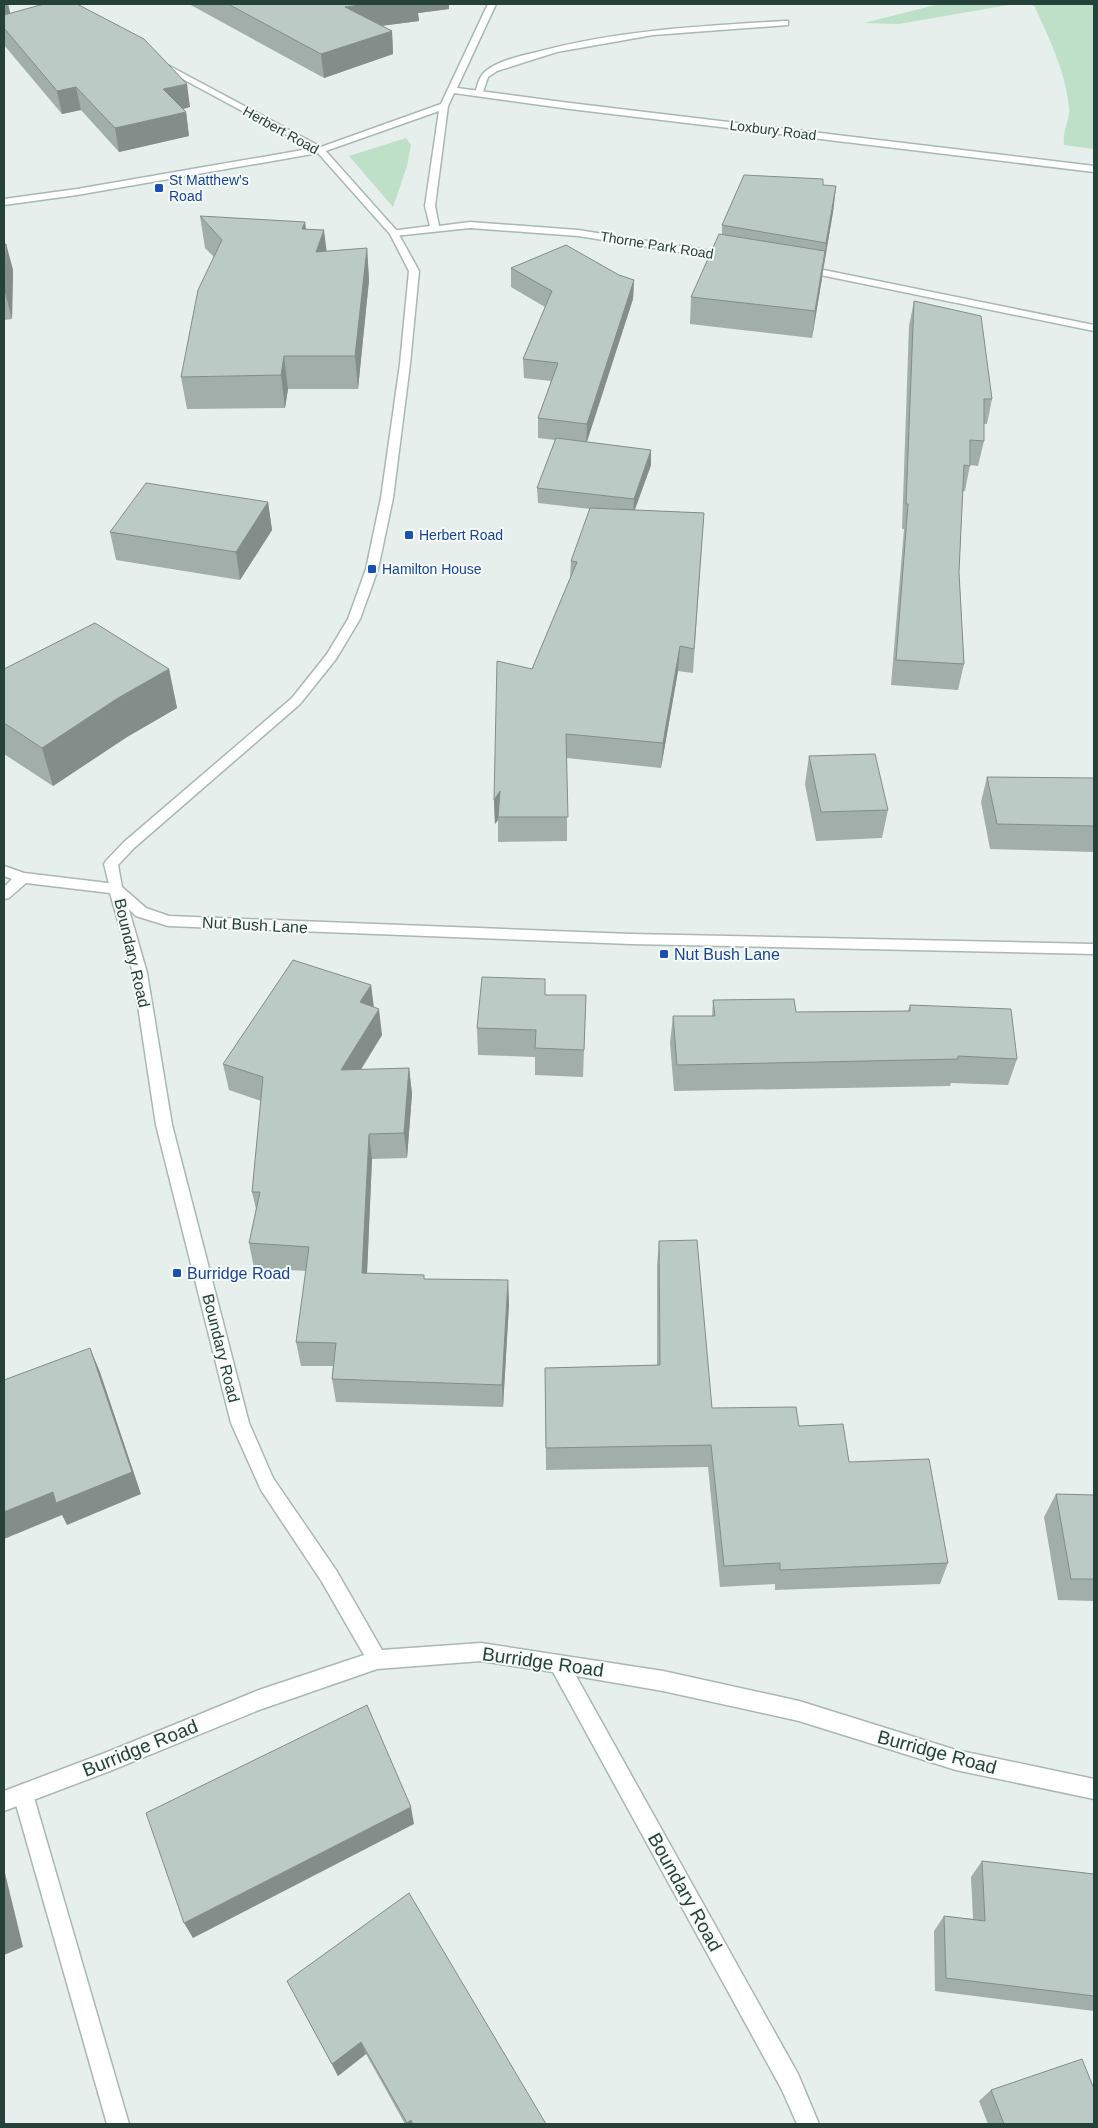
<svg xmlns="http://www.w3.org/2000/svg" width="1098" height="2128" viewBox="0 0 1098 2128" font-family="Arial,sans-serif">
<rect width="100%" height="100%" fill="#e6efeb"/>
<!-- green -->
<g fill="#bfe0c8">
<path d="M939,4h75l-115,20 -35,-1z"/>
<path d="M1031,4h63v145l-30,-4c-2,-16 7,-27 5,-38 -4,-37 -19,-66 -34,-100z"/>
<path d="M406,138l5,7 -4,21 -14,41 -44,-51z"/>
</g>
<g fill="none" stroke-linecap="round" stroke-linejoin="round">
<defs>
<g id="service">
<path d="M785,21h3v4l-135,10 -96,17 -60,19 -9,6 -6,18 -7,-2c3,-9 4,-17 12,-23 14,-10 33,-14 50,-18 81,-22 165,-26 248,-31z"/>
<path d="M23,1784l7,3 3,7 96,330h-22l-94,-330 3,-7z"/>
</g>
<g id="minor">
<path d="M488,4h8l-39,84 113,15 524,63v6l-524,-63 -116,-16 -6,13 -13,100 4,20 31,-4 108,8 152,24 5,3 -5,3 -152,-24 -108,-8 -76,8 -3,-1v-4l39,-5 -5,-20 14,-95 -119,42 -165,-89 7,-2 159,85 120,-43z"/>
<path d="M804,266l290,59v6l-293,-60v-4z"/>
<path d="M4,866l20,7 92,11 5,2 2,3 24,84 25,152 77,298 24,55 63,92 46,80 99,-7 182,28 136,30 157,49 138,29v20l-138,-29 -157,-49 -136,-30 -87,-15 222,398 21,50h-22l-15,-34 -229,-418 -72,-11 -104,8 -118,41 -149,61 -106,40v-20l106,-40 149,-61 105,-35 -42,-73 -61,-92 -30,-67 -75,-298 -23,-152 -23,-80 -84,-10 -17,15 -5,1v-12l8,-8 -8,-3z"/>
</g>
<path id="tertiary" d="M320,147l3,1 74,83 22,40 -9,93 -17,134 -15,71 -18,50 -24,40 -36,45 -166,144 -16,17 4,22 24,21 23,8 462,18 463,10v10l-463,-10 -463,-18 -32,-10 -25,-24 -7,-28 2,-3 18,-19 168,-144 35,-44 21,-35 18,-50 15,-71 19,-134 9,-93 -19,-37 -72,-81 -241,42 -73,10v-6l73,-10z"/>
</defs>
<!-- service casing -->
<use href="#service" stroke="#a8b8b2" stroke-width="3"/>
<!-- minor casing -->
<use href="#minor" stroke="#a8b8b2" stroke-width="3"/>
<!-- tertiary casing -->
<use href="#tertiary" stroke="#a8b8b2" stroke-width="3"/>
<!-- service -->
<use href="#service" fill="#fff" fill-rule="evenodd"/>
<!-- minor -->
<use href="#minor" fill="#fff" fill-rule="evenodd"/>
<!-- tertiary -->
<use href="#tertiary" fill="#fff" fill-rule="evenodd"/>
</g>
<!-- wall -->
<g fill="#a1aea9">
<path d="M4,4h4l2,9 180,94 -7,2 3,3 3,24 -70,16 -38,-42 -19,4 -58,-69z"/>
<path d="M189,4h260v5l-31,4 1,8 -37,5 10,5 1,23 -69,24z"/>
<path d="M836,186l-3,26 -21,126 -122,-14 1,-27 31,-63v-9z"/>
<path d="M200,216l105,6 1,8 20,21 41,-3 2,32 -11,109h-70l-3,19 -98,1 -6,-32 33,-120 -9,-9z"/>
<path d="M4,244h2l7,26 -1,49 -8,1z"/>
<path d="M511,268l108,7 15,5 -1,19 -46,143 64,23 -16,45 69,3 -11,160 -15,-2 -17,97 -94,-10v83l-69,1v-22l-3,4 -1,-24 38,-131 38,-91 1,-17 19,-52 -52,-6 -1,-15 18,-48 -17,-2v-20l13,-37 -27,-3 -1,-19 22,-52 -34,-20z"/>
<path d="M914,301l78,98 -5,25h-3v17l-6,25 -8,-1 -5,26h-2l-4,81 5,92 -6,26 -67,-5 13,-156h-2l7,-203z"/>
<path d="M268,502l4,28 -32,50 -124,-20 -6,-28z"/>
<path d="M4,669h165l8,39 -50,29 -74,49 -49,-32z"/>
<path d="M809,756l79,54 -6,28 -66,3 -11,-57z"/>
<path d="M987,777l107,1v74l-104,-3 -9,-47z"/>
<path d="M545,979v16h41l-3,82 -48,-2v-18l-57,-2 -1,-27z"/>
<path d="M371,985l3,22 8,28 -21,35 48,-2 3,26 -5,64 -35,1 -5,114 57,2v4l84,1 1,24 -6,103 -167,-5 -4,-23 1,-13h-32l-5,-24 10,-71 -52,-3 -5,-25 7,-34 -4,-17 9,-91 -32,-11 -6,-26z"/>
<path d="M713,1000l83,12 112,-1 2,-6 107,54 -9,26 -57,-2 -1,3 -276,5 -4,-48 3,-27h39z"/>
<path d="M659,1241l53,167 87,18 50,36 99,101 -8,21 -165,6v-6l-55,3 -12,-120 -162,3 -1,-102 112,-3v-99z"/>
<path d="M1056,1494l38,1v106l-36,-1 -14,-83z"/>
<path d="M982,1861l112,13v137l-159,-20 -1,-60 10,-15 29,3 -2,-42z"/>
<path d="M287,1981l259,143h-141l-39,-70 -28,22z"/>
<path d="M991,2090l103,34h-106l-9,-23z"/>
</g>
<!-- shaded-wall -->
<g fill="#838d89">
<path d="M4,4h4l4,17 -8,7z"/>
<path d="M368,4h81v5l-31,4 1,8 -72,9 -2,-23z"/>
<path d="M392,31l1,23 -69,24 -3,-24z"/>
<path d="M187,84l3,23 -24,6 -3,-24z"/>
<path d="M76,87l5,23 -19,4 -5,-23z"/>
<path d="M186,112l3,24 -70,16 -4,-24z"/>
<path d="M836,186l-3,26 -10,58 3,-27z"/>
<path d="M305,222l3,31 -6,-24z"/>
<path d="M324,230l4,32 -12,-10z"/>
<path d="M6,244l7,26 -1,49 -7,-27z"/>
<path d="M367,248l2,32 -11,109 -3,-33z"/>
<path d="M825,251l-3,27 -10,60 3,-27z"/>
<path d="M634,280l-1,19 -47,145 1,-20z"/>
<path d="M284,356l4,33 -3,19 -4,-33z"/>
<path d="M651,450v15l-18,49 1,-15z"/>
<path d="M268,502l4,28 -32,50 -4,-28z"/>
<path d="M680,646l-2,25 -17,97 2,-25z"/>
<path d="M169,669l8,39 -50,29 -74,49 -11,-38 76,-50z"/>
<path d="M500,791l-2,29 -3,4 -1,-24z"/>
<path d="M371,985l3,26 -14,-9z"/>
<path d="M379,1009l3,26 -38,61 -3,-26z"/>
<path d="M409,1068l3,26 -5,64 -3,-25z"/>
<path d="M369,1134l3,25 -6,138 -4,-24z"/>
<path d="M508,1280l1,24 -6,103 -1,-22z"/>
<path d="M90,1348l10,24 41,122 -74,31 -5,-10 -58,24v-27z"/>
<path d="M411,1807l3,17 -221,114 -9,-15z"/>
<path d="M4,1869l19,78 -19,8z"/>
<path d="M361,2042l5,12 -28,22 -6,-12z"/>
<path d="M411,2120l1,4h-5v-1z"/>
</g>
<!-- building -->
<g fill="#bbcac4" stroke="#838d89">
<path d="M44,4h33l67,35 43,45 -24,5 23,23 -71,16 -39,-41 -19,4 -53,-63v-13z"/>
<path d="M228,4h140l-23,3 47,24 -71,23z"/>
<path d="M744,175l79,4v6l13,1 -10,57 -104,-18z"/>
<path d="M200,216l105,6 -3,7 22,1 -8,22 51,-4 -12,108h-71l-3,19 -100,2 17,-87 24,-50z"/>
<path d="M719,234l106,17 -10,60 -124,-14z"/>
<path d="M4,244h2l-1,48h-1z"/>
<path d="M566,245l53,30 15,5 -47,144 -49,-6 20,-55 -35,-4 29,-68 -41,-23z"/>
<path d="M914,301l67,15 11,83h-8v42l-14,-1v26l-6,-1 -5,107 5,92 -68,-4 12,-156h-2z"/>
<path d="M556,438l95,12 -17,49 -97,-11z"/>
<path d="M146,483l122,19 -32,50 -126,-20z"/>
<path d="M590,508l114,5 -10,136 -14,-3 -17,97 -97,-9 2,83h-70l2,-26 -6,9 3,-139 35,8 45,-107 -6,-1z"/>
<path d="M95,623l74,46 -51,29 -76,50 -38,-25v-54z"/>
<path d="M875,754l13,56 -67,2 -12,-56z"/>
<path d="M987,777l107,1v48l-97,-2z"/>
<path d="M293,960l78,25 -11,17 19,7 -38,61 68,-2 -5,65 -35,1 -7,139 62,2v4l84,1 -6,105 -170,-6 4,-36 -40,-1 13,-95 -60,-4 11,-51h-8l11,-115 -40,-13z"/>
<path d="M482,977l63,2v16h41l-2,55 -49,-2 1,-18 -59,-2z"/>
<path d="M794,999l2,13 114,-1v-6l101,4 6,50 -59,-3v3l-281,6 -4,-49h42l-2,-16z"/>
<path d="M697,1240l15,168 84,-1 3,19 44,-2 6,38 80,-3 19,104 -168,7v-7l-56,3 -13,-121 -165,3 -1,-80 115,-3 -1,-124z"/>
<path d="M90,1348l42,124 -76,31 -3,-11 -49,20v-132z"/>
<path d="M1056,1494l38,1v84h-23z"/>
<path d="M367,1705l44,102 -227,116 -38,-110z"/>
<path d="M982,1861l112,13v122l-148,-18 -2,-62 41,5z"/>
<path d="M409,1893l137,231h-133l-2,-4 -4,3 -46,-81 -29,22 -45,-83z"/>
<path d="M1082,2059l12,30v35h-90l-13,-34z"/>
</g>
<!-- markers -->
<g fill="#1a4fb4" stroke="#f7fbf9" stroke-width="2">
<rect x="154" y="183" width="10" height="10" rx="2.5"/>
<rect x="404" y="530" width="10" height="10" rx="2.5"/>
<rect x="367" y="564" width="10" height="10" rx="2.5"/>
<rect x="659" y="949" width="10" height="10" rx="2.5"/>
<rect x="172" y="1268" width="10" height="10" rx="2.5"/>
</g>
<g text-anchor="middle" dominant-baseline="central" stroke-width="4" stroke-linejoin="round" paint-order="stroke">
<!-- far-street labels -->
<g font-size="14" fill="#24423a" stroke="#f7fbf9">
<text transform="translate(281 130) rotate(29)">Herbert Road</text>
<text transform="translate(773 130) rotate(7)">Loxbury Road</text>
<text transform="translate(657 245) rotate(9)">Thorne Park Road</text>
</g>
<!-- far-transit labels -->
<g font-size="14" fill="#164399" stroke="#f7fbf9" text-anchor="start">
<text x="169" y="180">St Matthew's<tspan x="169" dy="16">Road</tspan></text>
<text x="419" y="535">Herbert Road</text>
<text x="382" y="569">Hamilton House</text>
</g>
<!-- street labels -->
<g font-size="16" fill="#24423a" stroke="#f7fbf9">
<text transform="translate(255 925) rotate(3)">Nut Bush Lane</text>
<text transform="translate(132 953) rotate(77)">Boundary Road</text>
<text transform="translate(221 1348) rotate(76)">Boundary Road</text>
</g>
<!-- transit labels -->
<g font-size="16" fill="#164399" stroke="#f7fbf9" text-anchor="start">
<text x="674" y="954">Nut Bush Lane</text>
<text x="187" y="1273">Burridge Road</text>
</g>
<!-- near-street labels -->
<g font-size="19" fill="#24423a" stroke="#f7fbf9">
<text transform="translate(543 1662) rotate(8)">Burridge Road</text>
<text transform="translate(140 1748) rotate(-22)">Burridge Road</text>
<text transform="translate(937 1752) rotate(15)">Burridge Road</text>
<text transform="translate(685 1892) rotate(61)">Boundary Road</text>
</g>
</g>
<!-- border -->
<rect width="1098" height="2128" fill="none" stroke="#24423a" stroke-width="10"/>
</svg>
